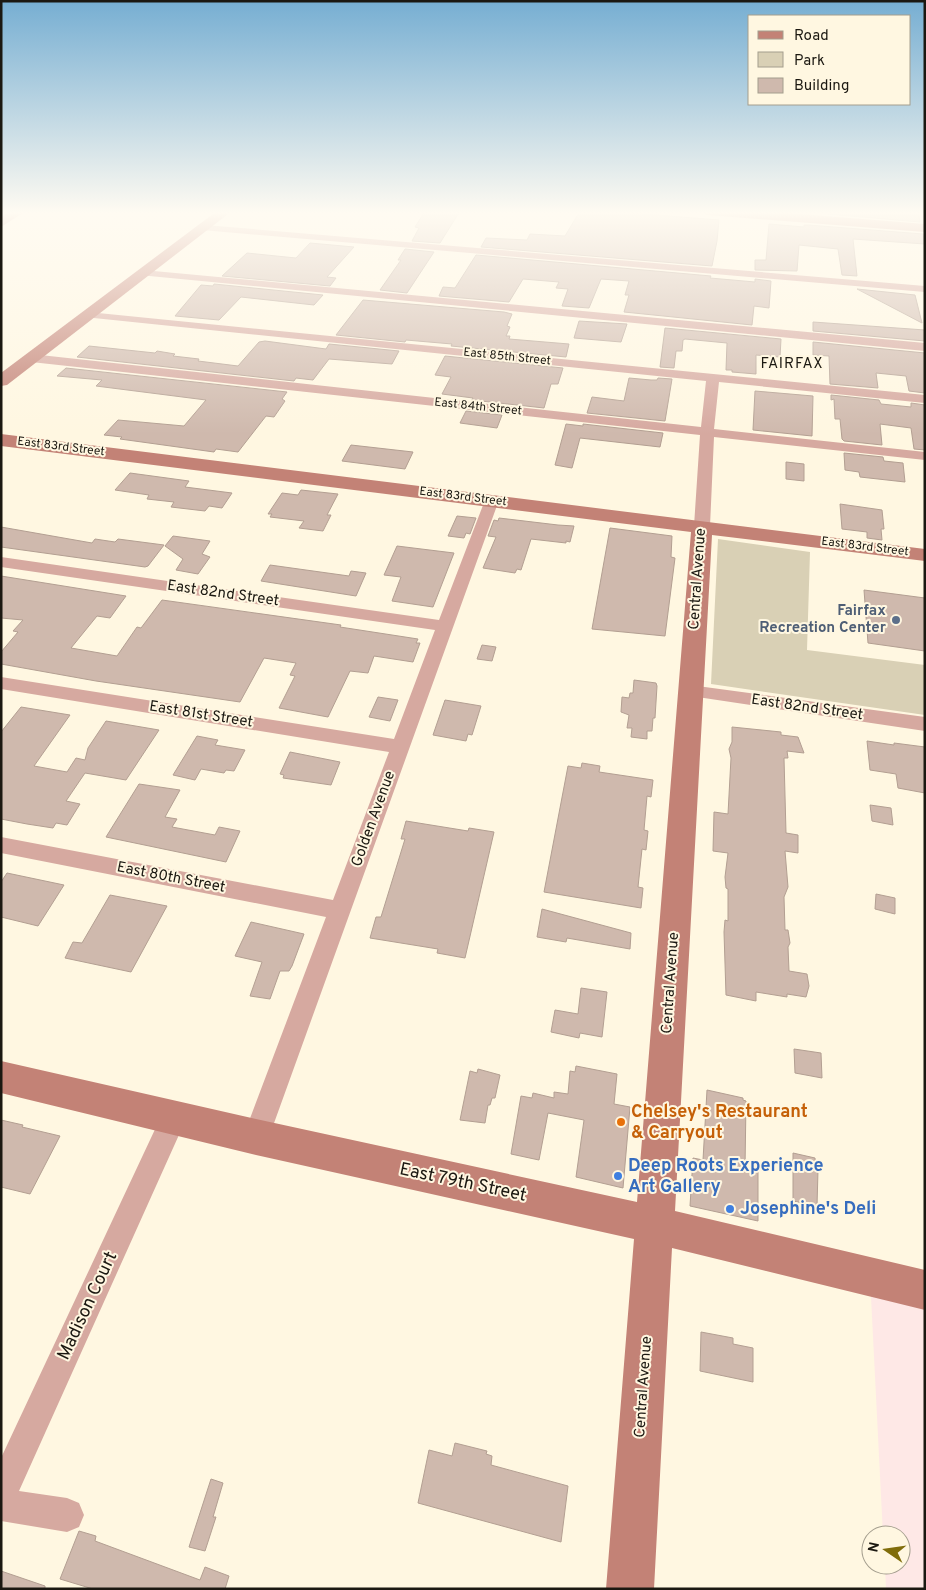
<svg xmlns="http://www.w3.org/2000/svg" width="926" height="1590" viewBox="0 0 926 1590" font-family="Overpass,sans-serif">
<rect width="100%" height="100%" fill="#fff7e1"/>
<!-- industrial -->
<path fill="#fee8e6" d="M870,1277l55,13v299h-39l-1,-24h16v-30h-18z"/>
<!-- green -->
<path fill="#d9d0b5" d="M718,539l92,13 -3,98 118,15v50l-214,-31z"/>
<!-- building -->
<g fill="#cfb9ad" stroke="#b39f92">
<path d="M425,211h35l-20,32 -28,-2 7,-13 -4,-1z"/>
<path d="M580,211h26l113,9 -2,21 -5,25 -231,-19 5,-9 41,2 3,-6 35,2z"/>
<path d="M828,211h90l2,11 -92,-8z"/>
<path d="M769,224l35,3v-2h4l115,9 2,10 -72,-5 4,37 -15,-1 -4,-26 -39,-4 -2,26 -42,-1v-10h11z"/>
<path d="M310,243l44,4 -27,30 9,1 -6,8 -108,-10 25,-23 49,5z"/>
<path d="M405,249l29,3 -27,41 -27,-3 21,-30h-3z"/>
<path d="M476,255l235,21 -1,2 45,4v-3l16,2 -2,27 -15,-2 -2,19 -128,-13 5,-17h-4l4,-14 -28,-2 -12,29 -27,-2 6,-17 -12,-1 3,-6 -36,-3 -14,23 -70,-6 4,-9 12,1z"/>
<path d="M214,284l109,11 -9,10 -73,-8 -22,23 -44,-4 26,-31 12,1z"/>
<path d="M857,289l58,6 7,28z"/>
<path d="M363,300l141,12 8,2 -5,12 3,1 -4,9h4l-1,3 60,5 -3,13 -115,-11 1,-2 -46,-4 -1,2 -69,-7z"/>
<path d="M579,321l48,3 -6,18 -47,-4z"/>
<path d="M813,322l112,8v11l-112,-10z"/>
<path d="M665,328l116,11 -1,18 -24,-2v19l-24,-2v-2h-6l1,-27 -42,-4 -2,1 -1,11h-6l-2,17 -14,-1z"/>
<path d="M265,341l61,8 3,-5 70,7 -7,13 -63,-5 -16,21 -17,-2 -2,3 -217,-24 12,-11 66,7 2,-2 18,3 -2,2 26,3 -1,2 40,5 21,-24z"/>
<path d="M813,342l112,11v40l-16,-2 -3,-15 -30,-3 2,15 -48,-4 -1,-28 -16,-1z"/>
<path d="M445,356l118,12 -5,16h-7l-7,24 -72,-8 1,-2 -31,-4 9,-17 -16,-2z"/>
<path d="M66,368l221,24 -5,7 3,2 -11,16 -8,-1 -28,36 -22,-3 -2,3 -94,-13 2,-2 -18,-2 14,-15 66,6 22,-26 -110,-14 6,-6 -45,-4z"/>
<path d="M629,378l22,2h6l1,-2 14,1 -7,42 -78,-8 5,-16 32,4z"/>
<path d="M755,391l58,5 -1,40 -59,-6z"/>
<path d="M831,395l48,5 2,4 30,3v-4l14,2v45l-11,-1 -3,-21 -31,-4 2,21 -38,-4 -2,-2 -2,-20h-5l-1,-20 -3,1z"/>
<path d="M466,411l36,4 -5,13 -37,-5z"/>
<path d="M566,424l17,2v-2l80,9 -3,14 -80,-9 -8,30 -17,-3z"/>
<path d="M351,445l62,7 -8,17 -63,-8z"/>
<path d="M844,453l39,4 1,4 19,2 2,19 -45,-5 -1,-5 -14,-2z"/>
<path d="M786,462l18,2v17l-18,-2z"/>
<path d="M130,473l59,8 -4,6 47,6 -10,15 -13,-2 -4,5 -34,-4 3,-5 -27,-3 2,-4 -34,-5z"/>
<path d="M301,490l37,4 -11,21h4l-8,16 -24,-3 5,-7 -34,-4 2,-3h-4l14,-21 16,2z"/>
<path d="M840,504l42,6 2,19h-3l1,11 -15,-2v-6l-25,-3z"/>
<path d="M457,516l19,2 -6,16 -4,-1 -2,5 -16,-2z"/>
<path d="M499,518l59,7 16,1 -4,16 -4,-1v2l-35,-4 -10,31 -4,-1 -2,4 -32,-5 13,-31 -8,-1 6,-16 4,1z"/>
<path d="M1,527l91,16 3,-4 20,3 3,-3 46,6 -16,21 -3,1 -144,-20z"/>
<path d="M610,528l62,8 -1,21 4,1 -10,78 -73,-7z"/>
<path d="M173,536l37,5 -8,13 8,3 -12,17 -22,-4 7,-11 -18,-13z"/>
<path d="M397,546l57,7 -21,54 -41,-6 9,-24 -17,-2z"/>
<path d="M270,565l79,11 2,-5 15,2 -10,23 -95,-15z"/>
<path d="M1,576l125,20 -16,22 -13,-2 -26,32 46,8 20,-29 4,1 21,-28 179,25 -1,2 78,12 -2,4h4l-7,19 -39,-6 -6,17 -18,-2 -22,46 -49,-9 16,-32 -5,-1 6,-12 -32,-5 -24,44 -144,-21 -95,-17v-12l17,-20 -5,-1 10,-11 -22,-2z"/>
<path d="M864,590l61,8v53l-57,-8z"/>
<path d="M482,645l14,2 -4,14 -15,-2z"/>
<path d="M634,680l22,3 1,3 -2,32h-2l-1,13h-5v8l-16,-2 1,-9h-5l2,-13 -8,-3 1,-15 7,1 1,-5h3z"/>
<path d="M378,697l20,3 -8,21 -21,-4z"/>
<path d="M445,700l36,6 -9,29 -4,-1 -2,7 -33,-6z"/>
<path d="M21,707l49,8 -36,51 33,6 9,-14 9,2 3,-12 18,-27 53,9 -33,50 -41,-7 -19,28 14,3 -13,21 -11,-2 -3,5 -26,-4 -26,-5v-87z"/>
<path d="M732,727l49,5v3l17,2 6,16 -17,-2 1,7h-4l2,75 12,2v18l-13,-2 3,36 -4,10 1,33h3l2,13 -2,4 1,24 18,3 2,12 -3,11 -19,-3v3l-31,-5v9l-30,-6 -2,-63 1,-12 3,1v-32l-2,-1 -1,-11 3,-24 -15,-2 1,-39 14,2 3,-56 -2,-9 3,-7z"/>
<path d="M197,736l21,4 -3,5 30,5 -11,21 -8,-1 -2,3 -23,-4 -6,11 -22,-5z"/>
<path d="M867,741l27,4v-2l31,4v46l-27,-5 -2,-14 -26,-4z"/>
<path d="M290,752l50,10 -9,23 -48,-7 1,-3 -4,-1z"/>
<path d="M582,763l18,3 -1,6 54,8 -2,17 -4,-1 -3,34 4,1 -2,19 -4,-1 -4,38 5,1 -2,20 -97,-16 24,-126 13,2z"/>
<path d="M139,784l41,6 -15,27 12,2 -5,8 43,8 4,-8 21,4 -14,31 -120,-25z"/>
<path d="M870,805l21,3 2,17 -21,-4z"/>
<path d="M406,821l62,10 1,-3 25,4 -29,126 -28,-5 1,-4 -68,-11 6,-21h5l24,-78h-4z"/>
<path d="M7,873l57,12 -26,41 -37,-9v-35z"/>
<path d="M876,894l19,4v16l-20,-5z"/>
<path d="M110,895l57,11 -36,66 -66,-14 8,-16 9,1z"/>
<path d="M542,909l89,24 -1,16 -63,-11 -1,4 -29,-5z"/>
<path d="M251,922l53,12 -12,32 -3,5h-9l-10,28 -20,-3 12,-34 -27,-6z"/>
<path d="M581,988l26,4 -5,45 -22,-4 -1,5 -28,-6 4,-22 23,4z"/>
<path d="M794,1049l27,4 1,25 -27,-5z"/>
<path d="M576,1066l41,8 -3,30 16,3 -7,81 -47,-11 8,-57 -36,-7 -9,47 -28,-6 10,-58 11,2 1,-5 21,5v-6l14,2 2,-23 5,1z"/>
<path d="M478,1069l22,6 -5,23h-3l-2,7h-2l-3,18 -25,-3 10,-49 7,2z"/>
<path d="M707,1090l36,8v2l3,1 -1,67 13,3v50l-68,-15 3,-48 10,2z"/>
<path d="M1,1120l22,5 -1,2 38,9 -30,58 -29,-7z"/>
<path d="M793,1153l22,5 1,12h2l-1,36 -24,-5z"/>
<path d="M701,1332l32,6v6l20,4v34l-53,-11z"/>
<path d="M455,1443l32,8 -1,3 6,2 -1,9 77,21 -7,56 -143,-39 11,-53 23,6z"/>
<path d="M211,1479l12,4 -10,34h3l-11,34 -16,-4z"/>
<path d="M79,1531l17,5 -1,5 105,39 5,-13 24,9 -4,13h-132l-33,-10z"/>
<path d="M1,1571l44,15v3h-44z"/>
</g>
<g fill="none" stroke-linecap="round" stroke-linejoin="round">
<!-- street -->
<g fill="#d6a9a0" fill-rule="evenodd">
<path d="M205,225l720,61v6l-723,-62v-4z"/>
<path d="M143,270l782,73v8l-786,-76 -1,-2 1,-2z"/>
<path d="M88,312l837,83v8l-206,-21 -5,47 211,23v8l-211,-23 -4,89 -3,3h-10l-3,-3 6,-91 -669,-73 -6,-4 6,-4 670,73 5,-46 -622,-64 -2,-2z"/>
<path d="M492,496l5,1 2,3 -230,637 -4,9 -9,4 -9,-4 -4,-9 83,-220 -325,-64v-16l332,63 56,-148 -388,-63v-12l393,62 41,-109 -434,-63v-10l438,63 46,-120 2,-3z"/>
<path d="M690,685l235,32v14l-241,-36 -3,-4 3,-4z"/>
<path d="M174,1104l9,4 4,9 -168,374 48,7 12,5 5,12 -5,12 -12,5 -66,-11v-63l164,-350z"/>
</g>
<!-- secondary -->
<g fill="#c38276" fill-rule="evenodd">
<path d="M10,211h16l-25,16v-10z"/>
<path d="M217,211h15l-225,174 -6,1v-13z"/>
<path d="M701,211h62l162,13v8l-218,-17z"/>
<path d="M1,434l924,115v12l-213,-26 -37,676 250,59v40l-253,-62 -18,341h-48l28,-350 -378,-84 -255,-62v-32l255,58 381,83 54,-670 -690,-86z"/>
</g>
</g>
<!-- sky -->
<linearGradient id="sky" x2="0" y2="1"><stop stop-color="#76aed2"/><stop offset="0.49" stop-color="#fffbf2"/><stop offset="1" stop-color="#fffbf2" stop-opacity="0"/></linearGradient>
<rect width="926" height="434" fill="url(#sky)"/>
<!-- markers -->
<circle fill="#5c6f8a" stroke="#fff7e1" stroke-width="2" cx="896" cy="620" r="5"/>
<circle fill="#e8710a" stroke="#fff7e1" stroke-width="2" cx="621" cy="1122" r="5"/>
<g fill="#3f7fe0" stroke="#fff7e1" stroke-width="2">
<circle cx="618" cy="1176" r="5"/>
<circle cx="730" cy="1209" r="5"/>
</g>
<g text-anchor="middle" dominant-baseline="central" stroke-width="4" stroke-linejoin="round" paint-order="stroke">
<!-- far-street labels -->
<g font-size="12" fill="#1b1811" stroke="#fff7e1">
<text transform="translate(507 357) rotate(6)">East 85th Street</text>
<text transform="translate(478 407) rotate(6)">East 84th Street</text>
<text transform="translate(61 447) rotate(7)">East 83rd Street</text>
<text transform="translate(463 497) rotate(7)">East 83rd Street</text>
<text transform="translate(865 547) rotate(7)">East 83rd Street</text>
</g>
<!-- far-quarter labels -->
<g font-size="15" letter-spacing="1" fill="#1b1811" stroke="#fff7e1">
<text x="792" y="364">FAIRFAX</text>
</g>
<!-- street labels -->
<g font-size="15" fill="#1b1811" stroke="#fff7e1">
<text transform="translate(698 579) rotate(-86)">Central Avenue</text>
<text transform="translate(223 594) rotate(8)">East 82nd Street</text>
<text transform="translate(807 708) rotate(8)">East 82nd Street</text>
<text transform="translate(201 715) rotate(9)">East 81st Street</text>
<text transform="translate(374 819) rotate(-70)">Golden Avenue</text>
<text transform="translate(171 878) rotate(11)">East 80th Street</text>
<text transform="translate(671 983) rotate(-86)">Central Avenue</text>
<text transform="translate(644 1387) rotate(-86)">Central Avenue</text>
</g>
<!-- service labels -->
<g font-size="15" font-weight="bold" fill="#4e5e75" stroke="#fff7e1" text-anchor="end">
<text x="886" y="611">Fairfax<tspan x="886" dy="17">Recreation Center</tspan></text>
</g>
<!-- near-food labels -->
<g font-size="18" font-weight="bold" fill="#c56008" stroke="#fff7e1" text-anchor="start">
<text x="631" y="1112">Chelsey's Restaurant<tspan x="631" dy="21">&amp; Carryout</tspan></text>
</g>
<!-- near-shop labels -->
<g font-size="18" font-weight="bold" fill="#366cbe" stroke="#fff7e1" text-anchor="start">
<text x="628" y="1166">Deep Roots Experience<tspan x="628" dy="21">Art Gallery</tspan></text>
<text x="740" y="1209">Josephine's Deli</text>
</g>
<!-- near-street labels -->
<g font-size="18" fill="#1b1811" stroke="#fff7e1">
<text transform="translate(463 1183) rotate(12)">East 79th Street</text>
<text transform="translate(88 1306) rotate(-65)">Madison Court</text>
</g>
</g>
<!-- border -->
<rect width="926" height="1590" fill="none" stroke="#1b1811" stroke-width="5"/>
<!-- legend -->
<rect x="748" y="15" width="162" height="90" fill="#fff7e1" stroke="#a49e8e"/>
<rect x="758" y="31" width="25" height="8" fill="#c38276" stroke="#a49e8e"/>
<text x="794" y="40" font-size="15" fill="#1b1811">Road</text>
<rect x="758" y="52" width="25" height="15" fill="#d9d0b5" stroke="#a49e8e"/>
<text x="794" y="65" font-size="15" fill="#1b1811">Park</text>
<rect x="758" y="78" width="25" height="15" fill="#cfb9ad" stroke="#a49e8e"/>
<text x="794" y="90" font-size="15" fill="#1b1811">Building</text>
<!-- north arrow -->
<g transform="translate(886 1550) rotate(283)"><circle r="24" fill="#fff7e1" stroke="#a49e8e"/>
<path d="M0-4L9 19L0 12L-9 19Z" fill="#806d0a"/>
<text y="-8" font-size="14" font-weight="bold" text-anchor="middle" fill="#1b1811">N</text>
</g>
</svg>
